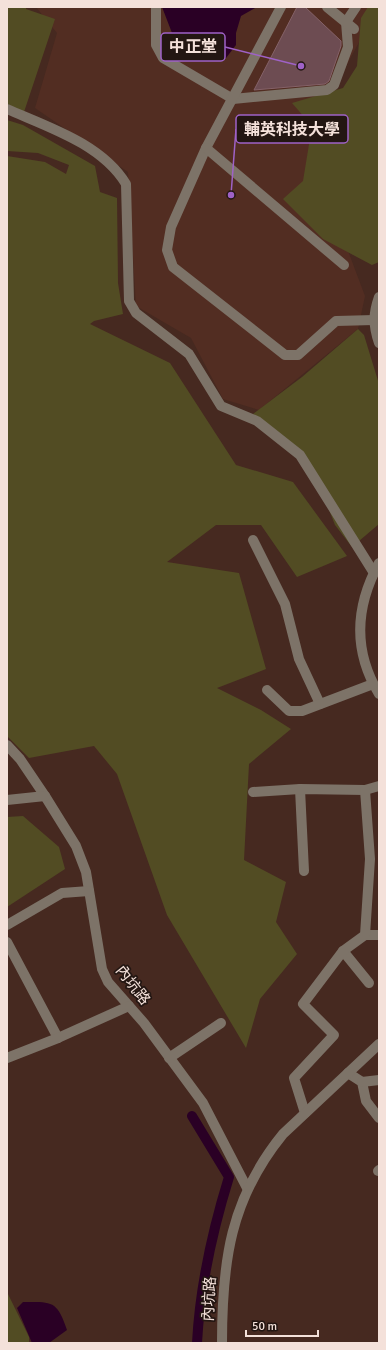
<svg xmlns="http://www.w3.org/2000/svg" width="386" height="1350" viewBox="0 0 386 1350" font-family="Signika,'Noto Sans TC',sans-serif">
<rect width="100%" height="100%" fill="#462920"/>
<!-- built -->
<path fill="#522d22" d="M36,7h342l-41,76 -13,64 12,72 29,77 -7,33 -99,81 -36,-11 -32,-61 -55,-32 -8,-134 -93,-64 22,-75z"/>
<!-- green -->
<g fill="#524c23">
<path d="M7,7h19v2l29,10 -31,93 -17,-8z"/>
<path d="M368,7h11v255l-7,3 -49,-26 -40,-40 20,-18 9,-55 -20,-23 51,-15 14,-22 4,-48z"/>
<path d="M7,120l16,5 72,41 5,26 17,6 1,85 5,31 -29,7 -4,3 80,39 66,102 57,17 54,74 -50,21 -36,-52h-45l-49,37 72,11 27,96 -49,19 44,22 30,19 -42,35 -5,96 42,22 -10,40 21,32 -37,45 -14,49 -79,-133 -50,-141 -23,-28 -65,12 -22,-22v-580l38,6 21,12 3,-9 -31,-12 -31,-2z"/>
<path d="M358,329l6,6 15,49v140l-27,23 -17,-22 -13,-33 -24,-40 -25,-23 -20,-15 49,-37z"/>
<path d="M23,816l36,31 6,22 -58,38v-90z"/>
<path d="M7,1292l22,45v6h-22z"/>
</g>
<!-- water -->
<g fill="#2a0025">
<path d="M162,7h95l-16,9 -5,17v12l-10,13h-17l-20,-11 -17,-14z"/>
<path d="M23,1302c29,0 34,-2 44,28l-18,13h-17l-15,-35z"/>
</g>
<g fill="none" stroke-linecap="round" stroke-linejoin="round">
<!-- canal -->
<path stroke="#2a0025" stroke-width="10" d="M192,1116l37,61c-17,55 -29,108 -32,166"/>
</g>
<!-- building -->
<path fill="#6d4c52" stroke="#856268" d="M297,7h8l36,34v5l-12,35 -4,3 -71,6z"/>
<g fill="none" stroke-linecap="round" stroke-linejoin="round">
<!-- minor -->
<g stroke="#7d7368" stroke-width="10">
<path d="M156,7v38l7,13 70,41 94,-9 7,-5 14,-38 -2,-25 10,-15"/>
<path d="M281,7l-75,141 -35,79 -4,23 6,17 112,88h13l38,-34 38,-1"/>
<path d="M327,7l27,22"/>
<path d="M7,109c41,18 95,35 119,75l3,117 7,12 53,41 32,52 36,15 43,34 74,118"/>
<path d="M206,148l138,117"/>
<path d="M379,297c-6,17 -6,28 0,46"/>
<path d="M253,540l32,64 14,55 21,45"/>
<path d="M379,563c-24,44 -26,88 0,131"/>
<path d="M267,690l22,21h13l71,-27"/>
<path d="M7,745l13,14 25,37 31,50 10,26 16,97 6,13 36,41 59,80 44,85"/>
<path d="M300,789l4,82"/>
<path d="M253,792l47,-3 65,1 14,-4"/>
<path d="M7,800l38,-4"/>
<path d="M7,925l55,-32 27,-2"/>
<path d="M365,935h14"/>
<path d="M7,942l51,96"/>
<path d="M343,951l26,32"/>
<path d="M7,1058l51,-20 71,-32"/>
<path d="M169,1058l52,-35"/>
<path d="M348,1073l14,9 4,19 13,17"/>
<path d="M362,1082l17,-2"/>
<path d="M305,1113l-11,-35 40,-43 -31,-31 40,-53 22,-16 5,-76 -5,-69"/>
<path d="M378,1171l1,-1"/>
<path d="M222,1343c0,-81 8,-144 61,-209l96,-90"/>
</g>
</g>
<g text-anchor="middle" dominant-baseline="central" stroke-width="3.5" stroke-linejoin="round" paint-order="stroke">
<!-- street labels -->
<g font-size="15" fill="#f4e1da" stroke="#231612">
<text transform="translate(133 985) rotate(52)">內坑路</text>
<text transform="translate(209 1299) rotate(-87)">內坑路</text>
</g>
</g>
<!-- callouts -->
<path fill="none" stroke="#9f62c7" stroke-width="1.5" d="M301 66L225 47M231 195L236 129"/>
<g fill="#9f62c7" stroke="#231612" stroke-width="1.5">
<circle cx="301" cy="66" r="4"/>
<circle cx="231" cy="195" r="4"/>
</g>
<g fill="#231612" stroke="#9f62c7" stroke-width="1.5">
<rect x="161" y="33" width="64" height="28" rx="4"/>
<rect x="236" y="115" width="112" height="28" rx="4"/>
</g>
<g font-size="16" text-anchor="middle" font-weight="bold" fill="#f4e1da">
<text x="193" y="52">中正堂</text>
<text x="292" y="135">輔英科技大學</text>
</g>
<!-- border -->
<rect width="386" height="1350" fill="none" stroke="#f4e1da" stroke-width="16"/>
<!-- scale -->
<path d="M246 1330v6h72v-6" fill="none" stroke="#f4e1da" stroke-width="2"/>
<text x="252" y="1330" font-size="12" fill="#f4e1da" stroke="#231612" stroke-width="3" paint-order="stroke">50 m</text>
</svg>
